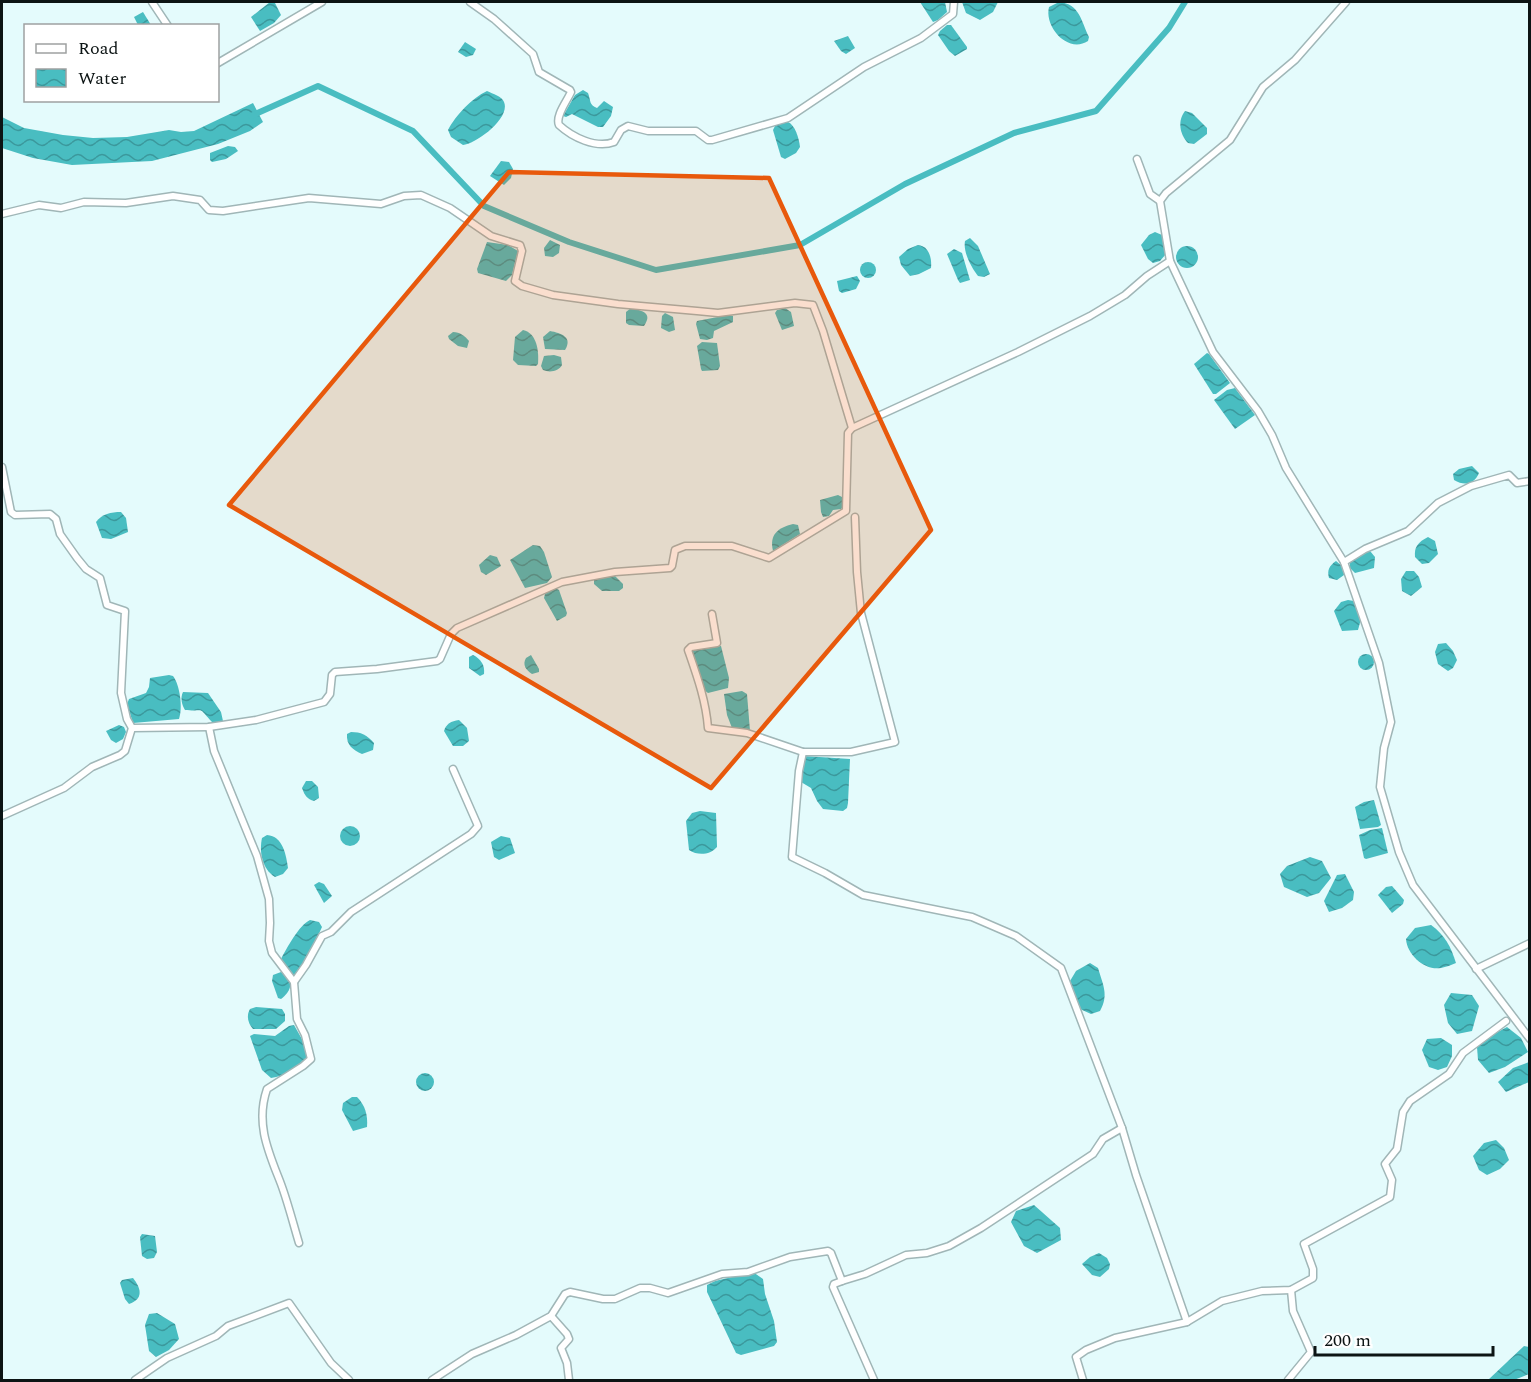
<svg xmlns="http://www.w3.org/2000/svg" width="1531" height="1382" viewBox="0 0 1531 1382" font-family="Spectral,serif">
<defs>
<pattern id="water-waves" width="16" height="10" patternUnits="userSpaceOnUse" patternTransform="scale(1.5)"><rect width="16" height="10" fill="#49bdc1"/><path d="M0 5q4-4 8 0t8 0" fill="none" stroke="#3b989c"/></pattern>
</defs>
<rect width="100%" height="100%" fill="#e4fbfc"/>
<!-- water -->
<g fill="url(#water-waves)">
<path d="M270,2l5,1 6,12 -7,8 -14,8 -9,-14z"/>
<path d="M920,2h25l2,10 -9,8 -5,2z"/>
<path d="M962,2h36l-5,10 -13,8 -14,-7z"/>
<path d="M1059,2c21,2 22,19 30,35l-1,4c-20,13 -44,-14 -39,-34z"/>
<path d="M143,12l8,13h-13l-4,-8z"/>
<path d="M947,25h4l16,22v2l-12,7 -6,-5 -11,-16 2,-4z"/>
<path d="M848,36l7,12 -9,6 -5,-3 -7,-10z"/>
<path d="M465,42l11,7 -3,6 -7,2 -8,-5z"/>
<path d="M583,90l5,3c3,8 1,12 9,15l7,-7 9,6 -2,9 -8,11h-5l-26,-13 -6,3 -3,-1 12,-21z"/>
<path d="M487,91c6,3 15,5 17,11 7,16 -28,42 -41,43l-12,-8 -3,-7c8,-15 24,-32 39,-39z"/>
<path d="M253,103l10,19 -13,9 -32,13 -66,17 -80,4 -39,-7 -31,-10v-31l22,11 39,7 30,3 34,-1 42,-7 12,2 13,-1z"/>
<path d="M1185,111l7,2 15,15v6l-13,10 -6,-1c-8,-8 -11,-22 -3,-32z"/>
<path d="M788,122c7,3 11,16 12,25l-4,6 -11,6 -4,-2 -8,-27 3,-6z"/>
<path d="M228,146l7,1 3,4 -12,8 -14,3 -2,-2v-7z"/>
<path d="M501,161l8,1 4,7 -2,9 -7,7 -14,-9z"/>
<path d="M1155,232l7,3 4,19 -6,7 -7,2 -5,-4 -7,-14 8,-10z"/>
<path d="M970,238l8,8 12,28 -6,3 -6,-1c-7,-9 -15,-24 -13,-35z"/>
<path d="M550,240l10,5 -1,8 -6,4 -8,-1 -1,-8z"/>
<path d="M487,242l21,3 10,6 -6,24 -6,6 -28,-8 -1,-4z"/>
<path d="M918,245c11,1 14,13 13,23l-12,6 -9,2 -9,-11 -2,-8 9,-8z"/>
<circle cx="1187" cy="257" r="11"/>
<path d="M954,249l8,4 8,27 -10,3 -2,-3 -11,-26z"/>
<circle cx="868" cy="270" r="8"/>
<path d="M857,276l3,5 -4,8 -14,4 -3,-2 -2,-10z"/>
<path d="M631,308c12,3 22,5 13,18l-15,-1 -3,-2v-11z"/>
<path d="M785,308l6,4 3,14 -12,4 -7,-17 2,-3z"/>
<path d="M665,313l8,4 2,13 -6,2 -8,-4 1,-12z"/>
<path d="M728,315l5,1v6l-19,9 -1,7 -6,2 -7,-1 -4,-15 1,-3z"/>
<path d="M523,330c14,3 16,21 15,34l-2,2 -18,-1 -5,-5 2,-23z"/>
<path d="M550,331c11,2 23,6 15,19l-20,-1 -2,-12z"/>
<path d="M453,332c7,0 12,4 16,9l-2,7 -9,-2 -9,-7 -1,-3z"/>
<path d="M702,342l15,1 3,23 -2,4 -16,1 -1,-2 -4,-23z"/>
<path d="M1207,353l2,1 21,29 -14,11h-3l-19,-30z"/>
<path d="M554,355l7,2 1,8c-3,6 -12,8 -19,5l-2,-4 3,-10z"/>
<path d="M1235,388l20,27 -20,14 -21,-29 13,-10z"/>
<path d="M1472,466l7,7c-5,12 -15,13 -25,7l-1,-6 6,-5z"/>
<path d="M838,495l6,3v8l-3,3 -8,1 -4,6 -6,1 -2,-5 -1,-12z"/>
<path d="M121,512l5,6 2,14 -17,7 -9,-1 -6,-16c6,-8 15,-10 25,-10z"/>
<path d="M793,524l5,1 2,9 -27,17c-4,-17 5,-23 20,-27z"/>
<path d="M1428,537l7,4 3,13 -9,9 -7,1 -7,-7c-1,-10 3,-15 13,-20z"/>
<path d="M533,545l7,1 4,6 8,25 -5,6 -22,5 -15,-28z"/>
<path d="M1370,551l5,6 -1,11 -19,5 -5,-5v-6l11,-8z"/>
<path d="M490,555l7,2 4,9 -15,9 -5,-3 -2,-7z"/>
<path d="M1336,561c5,4 9,7 8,14l-7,5 -8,-2c-2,-8 0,-12 7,-17z"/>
<path d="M1406,571h8l5,6 3,10 -11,9 -9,-5 -1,-12z"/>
<path d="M614,575l9,9v4l-4,3h-17l-8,-7v-4l4,-3z"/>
<path d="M555,588l4,2 8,23 -1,3 -9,5 -13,-23 1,-4z"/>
<path d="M1348,600l6,1 7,18 -3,11 -16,1 -8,-20 7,-9z"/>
<path d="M1446,643l7,8 4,9 -4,8 -5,3 -10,-7 -3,-12 3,-8z"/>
<path d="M721,646l8,32 -1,10 -20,5 -4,-3 -13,-40z"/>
<circle cx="1366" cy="662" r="8"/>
<path d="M473,655c8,4 12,10 11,19l-4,2 -11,-8v-11z"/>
<path d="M531,655l8,14v3l-7,2c-6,-4 -10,-9 -6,-16z"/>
<path d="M169,675l4,1c7,9 10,32 6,43l-46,4 -6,-19 2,-5 17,-6 3,-6 1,-9z"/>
<path d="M742,691l5,3 3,37 -18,-3 -5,-13 -3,-21z"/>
<path d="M183,692l25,1 13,19 2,9 -10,2c-17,-18 -6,-11 -28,-13 -3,-5 -5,-12 -2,-18z"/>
<path d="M459,720l8,8 2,13 -6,5h-10l-9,-15c2,-7 7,-10 15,-11z"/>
<path d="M119,725l5,2 2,5 -3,7 -7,4 -5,-3 -5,-9z"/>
<path d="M351,732c10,0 16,3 23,11l-1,7 -11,4c-9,-4 -16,-9 -15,-20z"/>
<path d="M804,756l46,3 -2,44 -1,5 -4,3 -20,-2 -6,-8 -6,-13 -10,-6z"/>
<path d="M306,781h6l6,6 1,11 -5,3c-7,-2 -9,-5 -12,-13z"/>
<path d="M1374,800l7,25 -3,2 -18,2 -5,-22 9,-5z"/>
<path d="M700,811l16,2 1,34c-7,8 -19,9 -28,3l-3,-29 6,-8z"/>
<circle cx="350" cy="836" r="10"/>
<path d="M1382,828l6,25 -22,6 -2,-1 -5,-23 11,-5z"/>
<path d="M267,835c16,1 19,20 21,33l-5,6 -8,3c-13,-8 -16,-25 -13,-39z"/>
<path d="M501,836l9,2 5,15 -16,7 -5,-3 -3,-15z"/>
<path d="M1310,857l12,4 9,17 -12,15 -12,4 -23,-10 -4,-13 7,-8z"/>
<path d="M1345,874l9,18 -1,8 -11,8 -13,4 -5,-11 13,-26z"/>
<path d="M319,882l5,2 8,12 -8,7 -10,-18z"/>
<path d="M1392,886l12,14 -1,4 -11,9 -14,-18 8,-8z"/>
<path d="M310,920l9,2 3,5 -14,30 -14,19 -13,-17c6,-11 18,-34 29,-39z"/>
<path d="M1431,925c14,10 20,22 25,38 -5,2 -10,4 -15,5 -16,3 -34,-13 -35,-29l9,-11z"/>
<path d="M1090,963l8,5c5,17 11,27 2,43l-9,3 -11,-5 -10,-28 6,-10z"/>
<path d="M281,972c14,6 11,19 0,27l-3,-1 -6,-17 1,-6z"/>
<path d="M1451,993l21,2 7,11 -7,25 -15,3 -9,-11 -4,-18z"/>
<path d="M256,1007l26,2 3,5v7l-9,8h-23c-5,-6 -7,-13 -3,-20z"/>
<path d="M294,1025l9,16 6,17c-10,10 -24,18 -38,20l-9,-8 -12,-34 4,-2 21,2 14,-10z"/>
<path d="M1507,1027l14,11 7,14 -23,15 -16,6 -11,-13 -1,-13 17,-13z"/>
<path d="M1441,1038l11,7v11l-5,11 -9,3 -9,-3 -7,-17 5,-11z"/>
<path d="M1529,1062v20l-23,10 -8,-10 15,-14z"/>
<circle cx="425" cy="1082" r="9"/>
<path d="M352,1097h5c8,8 11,18 10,30l-14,4 -11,-21 1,-7z"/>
<path d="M1496,1140l8,8 5,12 -9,9 -13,6 -8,-5 -6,-14 11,-13z"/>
<path d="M1034,1205l26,23 1,12 -24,13 -13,-7 -13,-24 5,-11z"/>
<path d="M142,1234l13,2 2,16 -3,6 -7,1 -5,-3 -2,-19z"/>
<path d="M1099,1253l8,5 3,6 -1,5 -9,8 -8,-2 -10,-11 8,-7z"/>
<path d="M753,1272l10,7 2,15 9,27 3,21 -3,4 -33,9 -5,-2 -29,-61v-7l8,-4z"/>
<path d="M133,1278c8,10 11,21 -4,26l-4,-5 -5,-16 2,-3z"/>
<path d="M157,1313l18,11 4,15 -10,11 -13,7 -7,-6 -4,-26 4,-11z"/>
<path d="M1524,1346l5,1v27l-15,6h-26z"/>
</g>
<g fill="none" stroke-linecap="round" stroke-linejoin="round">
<!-- canal -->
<path stroke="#49bdc1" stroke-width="6" d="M251,116l67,-30 95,45 71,75 85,36 87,28 144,-25 105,-61 109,-51 82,-22 73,-83 16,-26"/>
<defs>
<g id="street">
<path d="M152,2l16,24"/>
<path d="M470,2l24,17 39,35 6,18 31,18 1,2c-4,9 -16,24 -12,33 13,12 37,24 55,17l7,-12 7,-4 20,5h48l12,9h4l76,-22 76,-51 57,-29 32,-24 1,-12"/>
<path d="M218,63l104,-61"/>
<path d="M1137,159l13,35 10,7"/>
<path d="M2,214l37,-9 22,3 23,-6 42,1 47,-7 27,4 9,10 14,1 86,-13 72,6 23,-8 17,-1 29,13 41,28 29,9 2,6 -7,30 7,5 31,9 65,9 79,7 21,2 77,-10 18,2 10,26 29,97"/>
<path d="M2,467l9,45 4,3 35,-1 6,5 4,15 17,24 9,11 14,9 7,27 18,6 -4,82 6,26 5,9"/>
<path d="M1530,481l-13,2 -8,-8 -38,11 -33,17 -30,28 -43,18 -21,13 35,101 12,59 -7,26 -4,39 19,65 14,33 117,154"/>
<path d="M855,517l2,55 4,41 34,129 -44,10h-48l-4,19 -7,86 33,16 38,22 109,22 44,19 45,32 61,160"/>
<path d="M1344,562l-58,-94 -14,-33 -14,-24 -45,-59 -43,-91 -10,-60 6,-8 64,-53 33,-53 32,-27 51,-58"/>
<path d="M712,614l5,29 -26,4 -3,3c9,26 18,51 20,78l39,5 56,19"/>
<path d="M209,727l5,24 43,105 12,43 1,24 -1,18 3,12 22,29 3,37 8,16 6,24 -8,7 -36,23c-12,35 2,64 14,95 7,19 12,39 18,59"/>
<path d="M2,816l62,-28 28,-21 28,-12 5,-4 7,-23 77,-1 47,-7 68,-18 6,-8 2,-19 3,-3 42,-3 60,-8 3,-2 11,-25 6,-6 105,-46 53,-10 55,-4 2,-2 3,-16 10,-4h47l37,12 77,-47 2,-78 4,-5 166,-76 72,-36 35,-21 22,-19 23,-15"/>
<path d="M1476,969l54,-26"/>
<path d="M294,982l12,-17 16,-29 9,-4 20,-20 120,-78 7,-8 -25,-57"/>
<path d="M842,1281l-8,3 -1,3 41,93"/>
<path d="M551,1316l16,18 2,5 -8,9 6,15 2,17"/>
<path d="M135,1380l32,-22 49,-22 12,-10 61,-23 42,60 18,17"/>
<path d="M432,1380l40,-26 44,-19 35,-19 14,-22 5,-2 33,7h12l25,-11h10l18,5 54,-19 26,-2 42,-15 38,-6 3,2 11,28 23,-7 41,-19 21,-2 22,-7 32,-18 112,-74 10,-15 19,-11 14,47 51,147"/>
<path d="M1083,1380l-7,-23 10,-7 29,-12 72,-16 35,-21 40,-10 29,-1 22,-12v-9l-9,-25 86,-47 2,-17 -7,-16 12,-15 6,-37 7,-11 39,-27 14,-21 43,-32"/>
<path d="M1288,1380l23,-28 -18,-41 -2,-21"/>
</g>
</defs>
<!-- street casing -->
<use href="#street" stroke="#a0b6b7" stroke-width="9"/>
<!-- street -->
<use href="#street" stroke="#fff" stroke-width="6"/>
</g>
<!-- marked area -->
<path fill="#e8590c" fill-opacity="0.2" stroke="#e8590c" stroke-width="4.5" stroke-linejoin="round" d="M509,172l260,6 162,352 -220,258 -482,-283z"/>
<!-- border -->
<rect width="1531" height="1382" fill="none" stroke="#0c1414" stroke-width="6"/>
<!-- legend -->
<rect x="24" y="24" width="195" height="78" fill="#ffffff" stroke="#9ea1a1" stroke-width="1.5"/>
<rect x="36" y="44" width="30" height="9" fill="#ffffff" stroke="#9ea1a1" stroke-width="1.5"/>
<text x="78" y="54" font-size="18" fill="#0c1414">Road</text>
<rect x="36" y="69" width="30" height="18" fill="url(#water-waves)" stroke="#9ea1a1" stroke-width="1.5"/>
<text x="78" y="84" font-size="18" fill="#0c1414">Water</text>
<!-- scale -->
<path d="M1315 1346v9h178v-9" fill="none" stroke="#0c1414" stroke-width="3"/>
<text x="1324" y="1346" font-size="18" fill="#0c1414" stroke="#ffffff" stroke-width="4.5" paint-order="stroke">200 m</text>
</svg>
